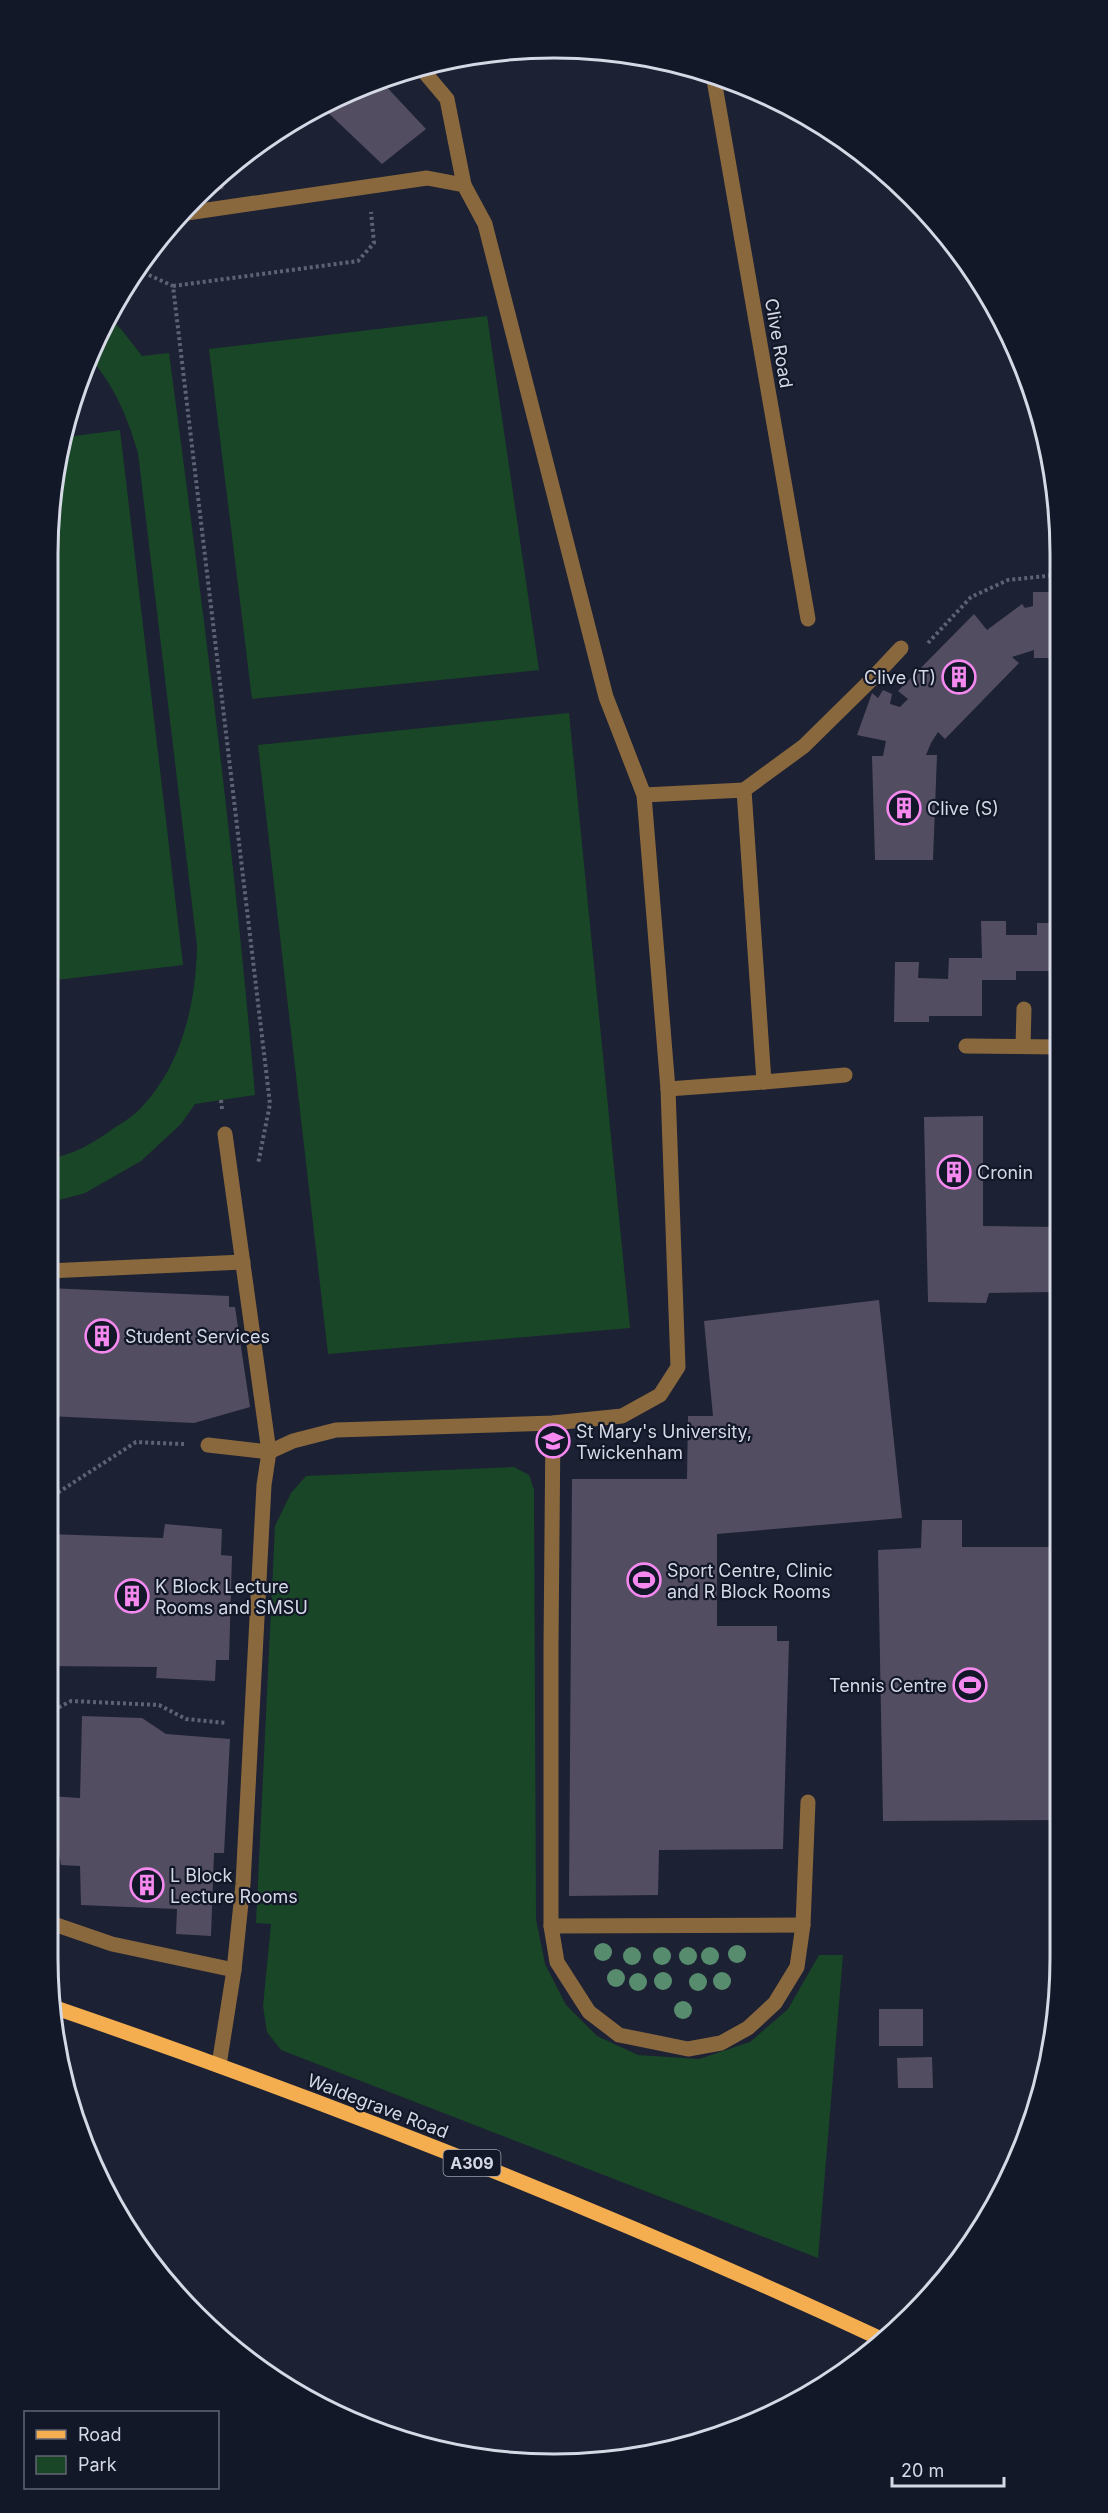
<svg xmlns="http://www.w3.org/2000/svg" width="1108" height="2513" viewBox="0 0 1108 2513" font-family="Inter,sans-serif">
<rect width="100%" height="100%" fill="#1c2133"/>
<!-- green -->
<g fill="#194627">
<path d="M487,316l52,354 -287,29 -43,-350z"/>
<path d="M108,317l13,12 21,27 27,-3c33,247 65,494 86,742l-60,9 -14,20 -40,37 -56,32 -37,10v-44c25,-4 46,-16 66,-31 8,-5 16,-10 23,-16 44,-43 59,-107 60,-166l-59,-493c-12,-40 -22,-63 -48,-96z"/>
<path d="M120,430l63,535 -135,16v-427l19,-117z"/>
<path d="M569,713l61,615 -302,26 -70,-609z"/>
<path d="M514,1467l15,8 5,15 2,429 9,45 21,41 31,31 41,19 61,4 51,-17 38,-33 31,-54h24l-25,303 -537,-208 -14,-18 -4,-26 8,-82 -15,-1 19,-397 16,-33 15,-17z"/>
</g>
<!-- building -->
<g fill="#534d62">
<path d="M381,81l45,48 -44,35 -61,-58 10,-6z"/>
<path d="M229,168l-6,21 -19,3z"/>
<path d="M1033,592h23v66h-22v-8l-22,7 7,6 -74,76 -7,-7 -7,11 -5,12h11l-4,105h-58l-3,-104h11l3,-15 -29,-6 15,-42 6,5 5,-8 9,4 -2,10 10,3 8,-8 -10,-8 76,-77 13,16 35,-26 3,4 8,-2z"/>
<path d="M981,921h25v14h31v-12h20v48h-41v9h-34v36h-53v6h-35l1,-60h24l-1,16 30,1 1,-21h33z"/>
<path d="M983,1116v110l75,1v65l-69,1 -3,10 -58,-1 -4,-185z"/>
<path d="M48,1288l181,8v11h6l15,100 -56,16 -146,-7z"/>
<path d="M879,1300l23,218 -185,16v92h60v15h12l-6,208 -124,1 -1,45 -89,1 3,-417h115l1,-63h25l-9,-95z"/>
<path d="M922,1520h40v27h97l1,273 -177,1 -5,-271 43,-2z"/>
<path d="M165,1524l57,5 -1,26 11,1 -3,104h-13l-1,21 -59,-3 1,-11 -109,-1v-132l115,4z"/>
<path d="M82,1716l60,2 24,16 64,5 -6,114h-10l-3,83 -35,-2 1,-25 -96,-4 -1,-39 -19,-1 -2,-12 -11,-1v-56l32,2z"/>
<rect x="879" y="2009" width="44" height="37"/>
<path d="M932,2057l1,31h-35l-1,-30z"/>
</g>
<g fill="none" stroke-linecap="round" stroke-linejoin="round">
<!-- path -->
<g stroke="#5e6373" stroke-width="4" stroke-dasharray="3 3" stroke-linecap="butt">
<path d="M138,270l35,16 97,818 -12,60"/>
<path d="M173,286l185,-25 16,-18 -3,-31"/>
<path d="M928,643l43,-46 37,-17 48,-5"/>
<path d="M221,1100l1,9"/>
<path d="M48,1499l88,-57 48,2"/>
<path d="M48,1713l23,-12 88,4 27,14 40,4"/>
</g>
<!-- minor -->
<g stroke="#8a683e" stroke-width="15">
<path d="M420,67l27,32 17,86"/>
<path d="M713,74l95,545"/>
<path d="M180,214l247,-36 37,7 21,39 121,473 38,98 24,294 10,278 -18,28 -38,21 -69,7 -217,7 -43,11 -24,11 -5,33 -21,399 -9,86"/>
<path d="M744,790l60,-44 67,-66 30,-32"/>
<path d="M644,795l100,-5 20,292 -96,7"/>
<path d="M966,1046l91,1"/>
<path d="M1023,1046l1,-37"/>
<path d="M764,1082l81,-7"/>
<path d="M48,1271l195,-9"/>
<path d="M553,1423l-2,223v280l6,36 32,50 30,23 69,14 33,-6 27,-15 27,-25 22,-36 6,-42 5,-123"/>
<path d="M208,1445l61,7 -44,-318"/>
<path d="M48,1922l64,22 122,26 -15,95"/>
<path d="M551,1926l252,-1"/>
</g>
<!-- major -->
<path stroke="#f4ae4f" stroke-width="15" d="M56,2008c280,96 555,205 823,330"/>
</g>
<!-- trees -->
<g fill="#578c6e">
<circle cx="603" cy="1952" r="9"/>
<circle cx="737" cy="1954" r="9"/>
<circle cx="632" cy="1956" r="9"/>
<circle cx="662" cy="1956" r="9"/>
<circle cx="688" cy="1956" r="9"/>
<circle cx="710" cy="1956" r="9"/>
<circle cx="616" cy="1978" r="9"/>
<circle cx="663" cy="1981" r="9"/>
<circle cx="722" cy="1981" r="9"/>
<circle cx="638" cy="1982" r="9"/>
<circle cx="698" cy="1982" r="9"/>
<circle cx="683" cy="2010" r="9"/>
</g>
<!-- icons -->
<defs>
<symbol id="building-ring" viewBox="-11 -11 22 22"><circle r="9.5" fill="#131829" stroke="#f589ef" stroke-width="1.5"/><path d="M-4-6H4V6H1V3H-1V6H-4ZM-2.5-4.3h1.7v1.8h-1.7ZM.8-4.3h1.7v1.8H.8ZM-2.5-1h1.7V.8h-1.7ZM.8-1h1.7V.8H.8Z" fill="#f589ef"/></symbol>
<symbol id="university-ring" viewBox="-11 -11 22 22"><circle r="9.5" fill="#131829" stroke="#f589ef" stroke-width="1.5"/><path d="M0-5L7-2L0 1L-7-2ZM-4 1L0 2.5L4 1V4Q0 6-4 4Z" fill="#f589ef"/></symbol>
<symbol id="stadium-ring" viewBox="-11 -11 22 22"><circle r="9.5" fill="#131829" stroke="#f589ef" stroke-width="1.5"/><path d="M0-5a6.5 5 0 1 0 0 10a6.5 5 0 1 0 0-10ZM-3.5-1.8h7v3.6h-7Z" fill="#f589ef"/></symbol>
</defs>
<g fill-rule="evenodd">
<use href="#building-ring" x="940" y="658" width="38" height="38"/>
<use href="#building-ring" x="885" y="789" width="38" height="38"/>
<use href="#building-ring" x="935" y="1153" width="38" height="38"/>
<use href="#building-ring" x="83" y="1317" width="38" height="38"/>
<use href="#university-ring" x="534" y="1422" width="38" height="38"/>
<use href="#stadium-ring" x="625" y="1561" width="38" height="38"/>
<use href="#building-ring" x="113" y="1577" width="38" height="38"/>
<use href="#stadium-ring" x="951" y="1666" width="38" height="38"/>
<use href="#building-ring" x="128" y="1866" width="38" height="38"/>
</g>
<g text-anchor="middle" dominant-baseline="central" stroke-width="4.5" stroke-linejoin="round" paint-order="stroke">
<!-- shield labels -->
<rect fill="#131829" stroke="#9b9fad" stroke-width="1.5" x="443.5" y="2150" width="57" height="26" rx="4.5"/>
<g font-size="16" font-weight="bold" fill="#d5d9e5">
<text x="472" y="2163">A309</text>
</g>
<!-- street labels -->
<g font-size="18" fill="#d5d9e5" stroke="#131829">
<text transform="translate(779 343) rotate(80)">Clive Road</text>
<text transform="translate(378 2106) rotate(21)">Waldegrave Road</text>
</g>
<!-- poi labels -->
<g font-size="18" fill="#d5d9e5" stroke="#131829" text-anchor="start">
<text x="936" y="677" text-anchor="end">Clive (T)</text>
<text x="927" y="808">Clive (S)</text>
<text x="977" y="1172">Cronin</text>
<text x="125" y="1336">Student Services</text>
<text x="576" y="1431">St Mary's University,<tspan x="576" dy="21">Twickenham</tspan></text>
<text x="667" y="1570">Sport Centre, Clinic<tspan x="667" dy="21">and R Block Rooms</tspan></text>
<text x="155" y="1586">K Block Lecture<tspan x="155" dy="21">Rooms and SMSU</tspan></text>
<text x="947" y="1685" text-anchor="end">Tennis Centre</text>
<text x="170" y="1875">L Block<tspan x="170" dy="21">Lecture Rooms</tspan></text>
</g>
</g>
<!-- crop -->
<path d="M0 0H1108V2513H0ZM554 58H554A496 496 0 0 1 1050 554V1958A496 496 0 0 1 554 2454H554A496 496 0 0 1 58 1958V554A496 496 0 0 1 554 58Z" fill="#131829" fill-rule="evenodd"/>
<path fill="none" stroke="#d5d9e5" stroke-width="3" d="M554 58H554A496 496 0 0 1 1050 554V1958A496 496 0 0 1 554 2454H554A496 496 0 0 1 58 1958V554A496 496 0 0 1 554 58Z"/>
<!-- legend -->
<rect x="24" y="2411" width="195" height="78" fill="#131829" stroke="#616574" stroke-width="1.5"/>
<rect x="36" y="2430" width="30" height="9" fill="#f4ae4f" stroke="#616574" stroke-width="1.5"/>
<text x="78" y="2441" font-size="18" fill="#d5d9e5">Road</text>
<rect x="36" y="2456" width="30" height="18" fill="#194627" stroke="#616574" stroke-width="1.5"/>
<text x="78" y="2471" font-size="18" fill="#d5d9e5">Park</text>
<!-- scale -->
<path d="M892 2477v9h112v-9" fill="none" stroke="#d5d9e5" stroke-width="3"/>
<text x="901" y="2477" font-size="18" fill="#d5d9e5" stroke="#131829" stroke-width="4.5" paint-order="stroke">20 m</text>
</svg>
